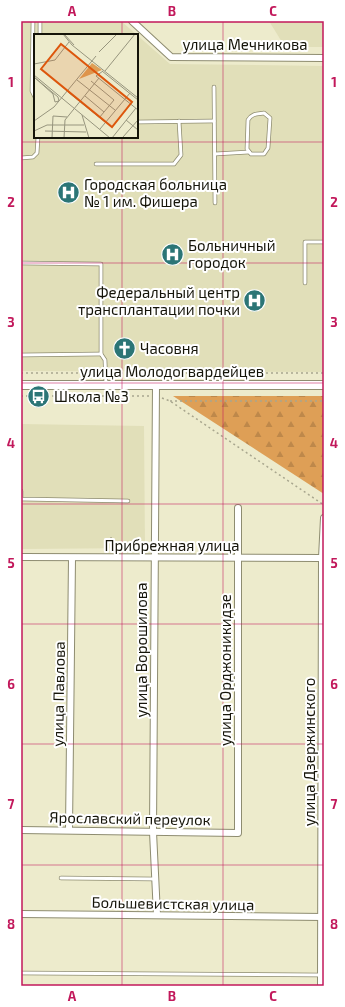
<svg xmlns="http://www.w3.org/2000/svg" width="345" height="1007" viewBox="0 0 345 1007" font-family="'Exo 2',sans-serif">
<defs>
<pattern id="forest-firs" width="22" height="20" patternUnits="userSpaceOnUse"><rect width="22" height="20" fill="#de9f56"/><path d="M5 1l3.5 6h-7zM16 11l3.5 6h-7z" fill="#be884a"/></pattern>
</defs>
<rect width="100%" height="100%" fill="#edebcc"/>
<!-- built -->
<g fill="#e1dfb9">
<path d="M21,21h100l16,14h-102v102h102v-102l33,29 154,2v306l-303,-1z"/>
<path d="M269,21h55v26h-39z"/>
<path d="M21,424l123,2 1,122 -124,1z"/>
</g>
<!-- forest -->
<path fill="url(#forest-firs)" d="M173,396h151v98z"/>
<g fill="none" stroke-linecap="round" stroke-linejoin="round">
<defs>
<g id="service">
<path d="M33,21l-1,70 3,6"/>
<path d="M40,35v-14"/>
<path d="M214,87l1,116"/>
<path d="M264,113l6,5 -2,30 -4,6h-13l-4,-5 1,-29c4,-7 10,-6 16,-7z"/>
<path d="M137,122l77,-1"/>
<path d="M215,154l34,-2"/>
<path d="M21,158l12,-1 4,-4 1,-16"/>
<path d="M96,164h78l7,-9 -2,-34"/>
<path d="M21,263l80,1v90l4,6 1,25"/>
<path d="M305,283v-41h19"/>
<path d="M21,355l80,-1"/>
<path d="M21,491v8l107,2"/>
<path d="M61,878l95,1"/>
<path d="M21,973l300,2"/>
</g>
<g id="minor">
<path d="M132,21l39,36 153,1"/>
<path d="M156,385l-3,447 4,83"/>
<path d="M21,557l301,1"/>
<path d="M21,830l217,3v-325"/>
<path d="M69,830l3,-272"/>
<path d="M21,914l303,3"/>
<path d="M321,986l1,-428 2,-40"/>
</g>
<path id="tertiary" d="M21,385h303"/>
</defs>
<!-- service casing -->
<use href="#service" stroke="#8e8c70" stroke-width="4.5"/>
<!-- minor casing -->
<use href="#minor" stroke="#8e8c70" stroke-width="8"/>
<!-- tertiary casing -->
<use href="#tertiary" stroke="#8e8c70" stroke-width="10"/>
<!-- path -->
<g stroke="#a8a68e" stroke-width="1.5" stroke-dasharray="2 3" stroke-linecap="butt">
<path d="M21,373h80"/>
<path d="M111,373h213"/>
<path d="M21,396h12"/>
<path d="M42,396h107"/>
<path d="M162,398l8,3 154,104"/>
<path d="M170,401h154"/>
<path d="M111,537l1,14"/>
</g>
<!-- service -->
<use href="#service" stroke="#fff" stroke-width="3"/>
<!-- minor -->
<use href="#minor" stroke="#fff" stroke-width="6"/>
<!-- tertiary -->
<use href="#tertiary" stroke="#fff" stroke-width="8"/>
</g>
<!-- grid -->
<path fill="none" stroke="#c2185b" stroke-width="1" stroke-opacity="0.55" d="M122,21v14M223,21v965M122,137v849M21,142h303M21,263h303M21,383h303M21,504h303M21,624h303M21,744h303M21,865h303"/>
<!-- icons -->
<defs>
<symbol id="hospital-disc" viewBox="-11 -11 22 22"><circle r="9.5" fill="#2b7576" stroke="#fff"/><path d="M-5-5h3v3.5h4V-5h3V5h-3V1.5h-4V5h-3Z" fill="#fff"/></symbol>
<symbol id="church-disc" viewBox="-11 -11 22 22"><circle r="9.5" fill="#2b7576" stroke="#fff"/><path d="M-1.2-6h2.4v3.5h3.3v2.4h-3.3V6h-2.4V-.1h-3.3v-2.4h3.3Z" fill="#fff"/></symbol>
<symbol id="bus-disc" viewBox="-11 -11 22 22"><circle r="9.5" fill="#2b7576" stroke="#fff"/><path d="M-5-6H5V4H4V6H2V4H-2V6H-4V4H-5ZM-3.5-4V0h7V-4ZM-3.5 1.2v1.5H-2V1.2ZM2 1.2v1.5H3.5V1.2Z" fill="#fff"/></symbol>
</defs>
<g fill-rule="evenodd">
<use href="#hospital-disc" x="56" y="180" width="25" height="25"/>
<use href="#hospital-disc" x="160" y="242" width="25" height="25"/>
<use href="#hospital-disc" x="242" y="288" width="25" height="25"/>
<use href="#church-disc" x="112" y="336" width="25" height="25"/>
<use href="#bus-disc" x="26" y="384" width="25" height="25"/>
</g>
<g text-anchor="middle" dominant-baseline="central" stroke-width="4" stroke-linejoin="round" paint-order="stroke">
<!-- street labels -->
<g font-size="15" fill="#151409" stroke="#fff">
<text x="245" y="44">улица Мечникова</text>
<text x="172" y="371">улица Молодогвардейцев</text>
<text x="172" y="545">Прибрежная улица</text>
<text transform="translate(141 650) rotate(-90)">улица Ворошилова</text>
<text transform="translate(225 670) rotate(-90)">улица Орджоникидзе</text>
<text transform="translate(58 694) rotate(-89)">улица Павлова</text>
<text transform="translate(309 752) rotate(-90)">улица Дзержинского</text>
<text transform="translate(130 818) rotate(1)">Ярославский переулок</text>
<text transform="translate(173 903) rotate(1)">Большевистская улица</text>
</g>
<!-- poi labels -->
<g font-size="15" fill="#151409" stroke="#fff" text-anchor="start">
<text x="84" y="184">Городская больница<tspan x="84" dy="17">№ 1 им. Фишера</tspan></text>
<text x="188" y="245">Больничный<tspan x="188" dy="17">городок</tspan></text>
<text x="240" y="292" text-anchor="end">Федеральный центр<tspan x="240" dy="17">трансплантации почки</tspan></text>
<text x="140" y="348">Часовня</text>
<text x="54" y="396">Школа №3</text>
</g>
</g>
<!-- overview -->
<g transform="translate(34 34)">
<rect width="104" height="104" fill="#edebcc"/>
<path d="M58,29l10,7 -23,9z" fill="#de9f56"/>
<path fill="none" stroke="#97957e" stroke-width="1" d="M29,0l9,11 66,53M30,0l10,11M65,18l18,-18M0,30l21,-4 14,-18M68,37l36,29M69,37l-7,5 42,34M71,37l30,-37M0,41l76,63M0,43l24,20 1,4 -4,1 -2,-8 -19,-17M43,46l38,30M57,47l23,19 -15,18M34,58l37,30M51,62l19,16M48,81l7,23M92,86l12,10M0,87l20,-14 42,-51M66,95l30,-36M0,97l13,-6h37M11,97l41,1M89,103l15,-17M18,104l1,-22 14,1M30,104l1,-18 34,-42M78,104l24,-30"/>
<path fill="#dd560c" fill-opacity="0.15" stroke="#dd560c" stroke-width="2" d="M27,10l71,58 -20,25 -71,-58z"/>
<rect width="104" height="104" fill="none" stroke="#151409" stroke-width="2"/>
</g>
<!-- border -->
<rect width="345" height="1007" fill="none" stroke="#ffffff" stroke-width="44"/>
<rect x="22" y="22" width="301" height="963" fill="none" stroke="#c2185b" stroke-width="1.5"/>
<g font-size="13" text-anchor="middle" font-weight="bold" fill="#c2185b">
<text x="72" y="16">A</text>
<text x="172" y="16">B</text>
<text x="273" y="16">C</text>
<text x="11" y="87">1</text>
<text x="334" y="87">1</text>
<text x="11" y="207">2</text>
<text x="334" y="207">2</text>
<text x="11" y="327">3</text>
<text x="334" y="327">3</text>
<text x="11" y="448">4</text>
<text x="334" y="448">4</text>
<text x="11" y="568">5</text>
<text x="334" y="568">5</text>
<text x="11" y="689">6</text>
<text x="334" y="689">6</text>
<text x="11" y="809">7</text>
<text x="334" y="809">7</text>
<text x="11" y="929">8</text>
<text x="334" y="929">8</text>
<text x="72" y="1001">A</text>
<text x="172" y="1001">B</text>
<text x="273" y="1001">C</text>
</g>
</svg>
